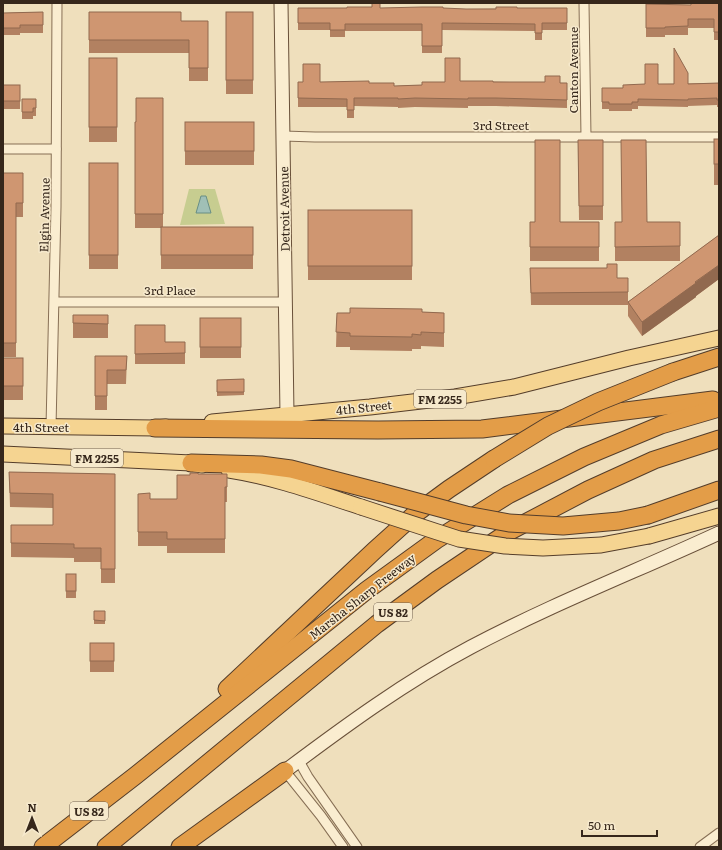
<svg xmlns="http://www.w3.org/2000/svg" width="722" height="850" viewBox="0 0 722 850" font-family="Literata,serif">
<rect width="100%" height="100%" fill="#efdfbc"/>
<!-- green -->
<path fill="#c7cd90" d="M189,189h26l10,35 -45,1z"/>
<!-- water -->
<path fill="#a0c0b6" stroke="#688e84" d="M201,196h5l5,17h-15z"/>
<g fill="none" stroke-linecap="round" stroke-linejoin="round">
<defs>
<g id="street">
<path d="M584,3l2,134"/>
<path d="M283,136l32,1h404"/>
<path d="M3,149h53"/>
<path d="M55,302h231"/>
<path d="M51,427l5,-220 1,-204"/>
<path d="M299,761l9,16 49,70"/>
<path d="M285,771l36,45 22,31"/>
<path d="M700,847l19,-14"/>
</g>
<g id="secondary">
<path d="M281,3l6,411"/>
<path d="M285,771c60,-45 120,-89 186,-124 81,-43 166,-76 248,-114"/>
</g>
<g id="primary">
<path d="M212,422l158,-15 85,-10 59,-10 115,-29 90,-20"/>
<path d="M3,426l152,2 11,-1"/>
<path d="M3,454l188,9 11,2"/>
<path d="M229,470c45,7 89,23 132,37"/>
<path d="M649,536l70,-20"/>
</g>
<g id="highway">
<path d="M673,372l46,-15"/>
<path d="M155,428l223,2 104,-1 231,-29"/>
<path d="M191,463l70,2 30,4 89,23"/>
<path d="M648,515l71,-25"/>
<path d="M227,689l148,-139 40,-36 34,-25 45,-30"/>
<path d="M43,847l92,-71 232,-186 69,-50 72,-45 76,-38 77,-32 58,-17"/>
<path d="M106,847l271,-223 60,-44 73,-49 78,-41 66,-30 65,-21"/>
<path d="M180,847l105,-76"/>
</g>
</defs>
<!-- street casing -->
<use href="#street" stroke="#876f55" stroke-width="11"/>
<!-- secondary casing -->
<use href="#secondary" stroke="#695039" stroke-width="15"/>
<!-- primary casing -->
<use href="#primary" stroke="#543d2a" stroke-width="17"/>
<!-- highway casing -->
<use href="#highway" stroke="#543d2a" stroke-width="19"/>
<!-- street -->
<use href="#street" stroke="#faedd0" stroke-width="9"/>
<!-- secondary -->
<use href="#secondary" stroke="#faedd0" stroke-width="13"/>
<!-- primary -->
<use href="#primary" stroke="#f5d491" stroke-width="15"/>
<!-- highway -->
<use href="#highway" stroke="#e39d48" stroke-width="17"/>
<defs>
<path id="primary-bridge" d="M361,507l98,32 46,7 38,2 58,-3 48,-9"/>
<g id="highway-bridge">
<path d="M494,459l54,-33 50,-24 75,-30"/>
<path d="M380,492l86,23 43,8 54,3 56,-5 29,-6"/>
</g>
</defs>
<!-- primary-bridge casing -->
<use href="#primary-bridge" stroke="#543d2a" stroke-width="17" stroke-linecap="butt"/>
<!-- highway-bridge casing -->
<use href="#highway-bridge" stroke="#543d2a" stroke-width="19" stroke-linecap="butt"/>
<!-- primary-bridge -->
<use href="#primary-bridge" stroke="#f5d491" stroke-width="15"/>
<!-- highway-bridge -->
<use href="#highway-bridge" stroke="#e39d48" stroke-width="17"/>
</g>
<!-- wall -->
<g fill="#b28161">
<path d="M719,3v37h-5v-12h-26v7h-23v2h-19v-33l45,1z"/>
<path d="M298,8l168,1 101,-1v22h-25v10h-7v-9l-93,-1v23h-20v-22h-77v6h-15v-7h-32z"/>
<path d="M43,12v21h-23v2h-17v-22z"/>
<path d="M89,12l92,9h27v60h-19v-28h-100z"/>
<rect x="226" y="12" width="27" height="82"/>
<rect x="89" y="58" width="28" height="84"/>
<path d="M460,81l107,2v25l-71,-2h-28v2l-53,-1 -17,1v-1l-44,-1v12h-7v-11h-49v-25l71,1 25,3 28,-1 23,-3z"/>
<path d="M719,83v24h-2v-2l-29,1v1l-50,-1v3h-6v2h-23v-2h-7v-21h21l22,-4h13z"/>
<rect x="3" y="85" width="17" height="24"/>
<path d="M163,98v129h90v42h-92v-41h-26v-106h1z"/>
<path d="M22,99h14v17h-3v3h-11z"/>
<rect x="185" y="122" width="69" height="43"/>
<rect x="714" y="139" width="5" height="46"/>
<path d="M578,140h25v80h-24z"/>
<rect x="89" y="163" width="29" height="106"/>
<path d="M3,173h20v44h-7v140h-13z"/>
<rect x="308" y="210" width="104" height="70"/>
<rect x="530" y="222" width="69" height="39"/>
<rect x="615" y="222" width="65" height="39"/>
<path d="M719,235v44l-23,17v1l-54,39 -14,-20v-11h-97l-1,-37 87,10h11v24z"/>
<path d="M422,312l22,1v34l-23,-1v3h-9v2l-62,-1v-3h-14l1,-34z"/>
<rect x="73" y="315" width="35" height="23"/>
<rect x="200" y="318" width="41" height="40"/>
<path d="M135,325l30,17h20v22h-50z"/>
<path d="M95,356h32l-1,28h-19v26h-12z"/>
<rect x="3" y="358" width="20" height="42"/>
<path d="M244,379v16l-27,1v-16z"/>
<path d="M9,472l106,2v109h-14v-21h-27v-4l-63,-1v-32h42v-17l-43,-1z"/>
<path d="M198,474h29v28h-2v51h-58v-7h-29v-52l12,5h27z"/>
<rect x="66" y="574" width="10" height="24"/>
<rect x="94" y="611" width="11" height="13"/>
<rect x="90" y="643" width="24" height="29"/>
</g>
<!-- shaded-wall -->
<path fill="#91694f" d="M719,265v14l-23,17v1l-54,39v-14z"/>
<!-- building -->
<g fill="#cf9671" stroke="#91694f">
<path d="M372,3h8v5l42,-1h21v1l23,1h30v-2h21v1h50v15h-25v10h-7v-9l-93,-1v23h-20v-22h-77v6h-15v-7h-32v-15h49v-1h25z"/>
<path d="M691,3h28v29h-5v-13h-26v7l-23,1v1h-19v-24l45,1z"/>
<path d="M43,12v13h-23v3h-17v-15z"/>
<path d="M89,12h92v9h27v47h-19v-28h-100z"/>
<rect x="226" y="12" width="27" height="68"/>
<path d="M674,48l14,25v11l31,-1v17h-2v-2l-29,1v1l-50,-1v3h-6v2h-23v-2h-7v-14h21v-3l22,-1v-20h13v20h16z"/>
<rect x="89" y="58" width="28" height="69"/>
<path d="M445,58h15v23h33v1h52v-6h15v7h7v17l-71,-2h-28v1l-53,-1 -17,1v-1h-44v12h-7v-11l-49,-1v-16h5v-18h17v18l49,-1v2h25v3l28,-1v-3h23z"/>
<rect x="3" y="85" width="17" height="16"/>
<path d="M136,98h27v116h-28v-92h1z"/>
<path d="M22,99h14v9h-3v4h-11z"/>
<rect x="185" y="122" width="69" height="29"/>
<rect x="714" y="139" width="5" height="25"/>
<path d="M535,140h25v82h39v25h-69v-25h5z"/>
<path d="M578,140h25v66h-24z"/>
<path d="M621,140h25l1,82h33v24l-65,1v-25h7z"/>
<rect x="89" y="163" width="29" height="92"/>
<path d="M3,173h20v30h-7v140h-13z"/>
<rect x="308" y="210" width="104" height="56"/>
<rect x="161" y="227" width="92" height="28"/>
<path d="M719,235v30l-24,17 1,1 -54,39 -14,-20z"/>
<path d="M607,264h10v14h11v14l-97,1 -1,-25h77z"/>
<path d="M350,308l72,1v3l22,1v20l-23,-1v3l-9,-1v3l-62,-1v-3l-14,-1 1,-19h13z"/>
<path d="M73,315h35v9l-35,-1z"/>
<rect x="200" y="318" width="41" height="29"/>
<path d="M135,325h30v17h20v11l-50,1z"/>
<path d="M95,356h32l-1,14h-19v26h-12z"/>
<rect x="3" y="358" width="20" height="28"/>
<path d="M244,379v13h-27v-12z"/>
<path d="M9,472l106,2v95h-14v-21h-27v-4l-63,-1v-18h42v-31l-43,-1z"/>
<path d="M190,473h8v1h29v13h-2v52h-58v-7h-29v-38l12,-1v6h27v-24h13z"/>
<rect x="66" y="574" width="10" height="17"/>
<path d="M94,611h11v10l-11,-1z"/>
<rect x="90" y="643" width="24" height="18"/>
</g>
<g text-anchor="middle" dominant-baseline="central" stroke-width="3" stroke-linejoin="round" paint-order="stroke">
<!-- shield labels -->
<g fill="#f6e9cc" stroke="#706150" stroke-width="1">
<rect x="414" y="390" width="52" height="18" rx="3"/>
<rect x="71" y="449" width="52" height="18" rx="3"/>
<rect x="374" y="603" width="38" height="18" rx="3"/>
<rect x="70" y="802" width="38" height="18" rx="3"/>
</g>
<g font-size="11" font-weight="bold" fill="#36271b">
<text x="440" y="399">FM 2255</text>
<text x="97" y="458">FM 2255</text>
<text x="393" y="612">US 82</text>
<text x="89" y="811">US 82</text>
</g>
<!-- street labels -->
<g font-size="12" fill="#36271b" stroke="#f6e9cc">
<text transform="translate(573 70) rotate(-90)">Canton Avenue</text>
<text x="501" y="125">3rd Street</text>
<text transform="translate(284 209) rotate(-91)">Detroit Avenue</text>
<text transform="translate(44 215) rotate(-89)">Elgin Avenue</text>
<text x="170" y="290">3rd Place</text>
<text transform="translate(364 407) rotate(-6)">4th Street</text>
<text x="41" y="427">4th Street</text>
<text transform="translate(362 596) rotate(-38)">Marsha Sharp Freeway</text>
</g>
</g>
<!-- border -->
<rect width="722" height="850" fill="none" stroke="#36271b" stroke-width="8"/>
<!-- north arrow -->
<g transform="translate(32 818)" stroke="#f6e9cc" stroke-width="3" paint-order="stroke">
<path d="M0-3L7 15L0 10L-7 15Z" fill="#36271b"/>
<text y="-6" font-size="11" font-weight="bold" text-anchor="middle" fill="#36271b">N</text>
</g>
<!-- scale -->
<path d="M582 830v6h75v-6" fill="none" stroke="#36271b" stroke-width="2"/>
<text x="588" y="830" font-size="12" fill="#36271b" stroke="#f6e9cc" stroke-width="3" paint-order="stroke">50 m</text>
</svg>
